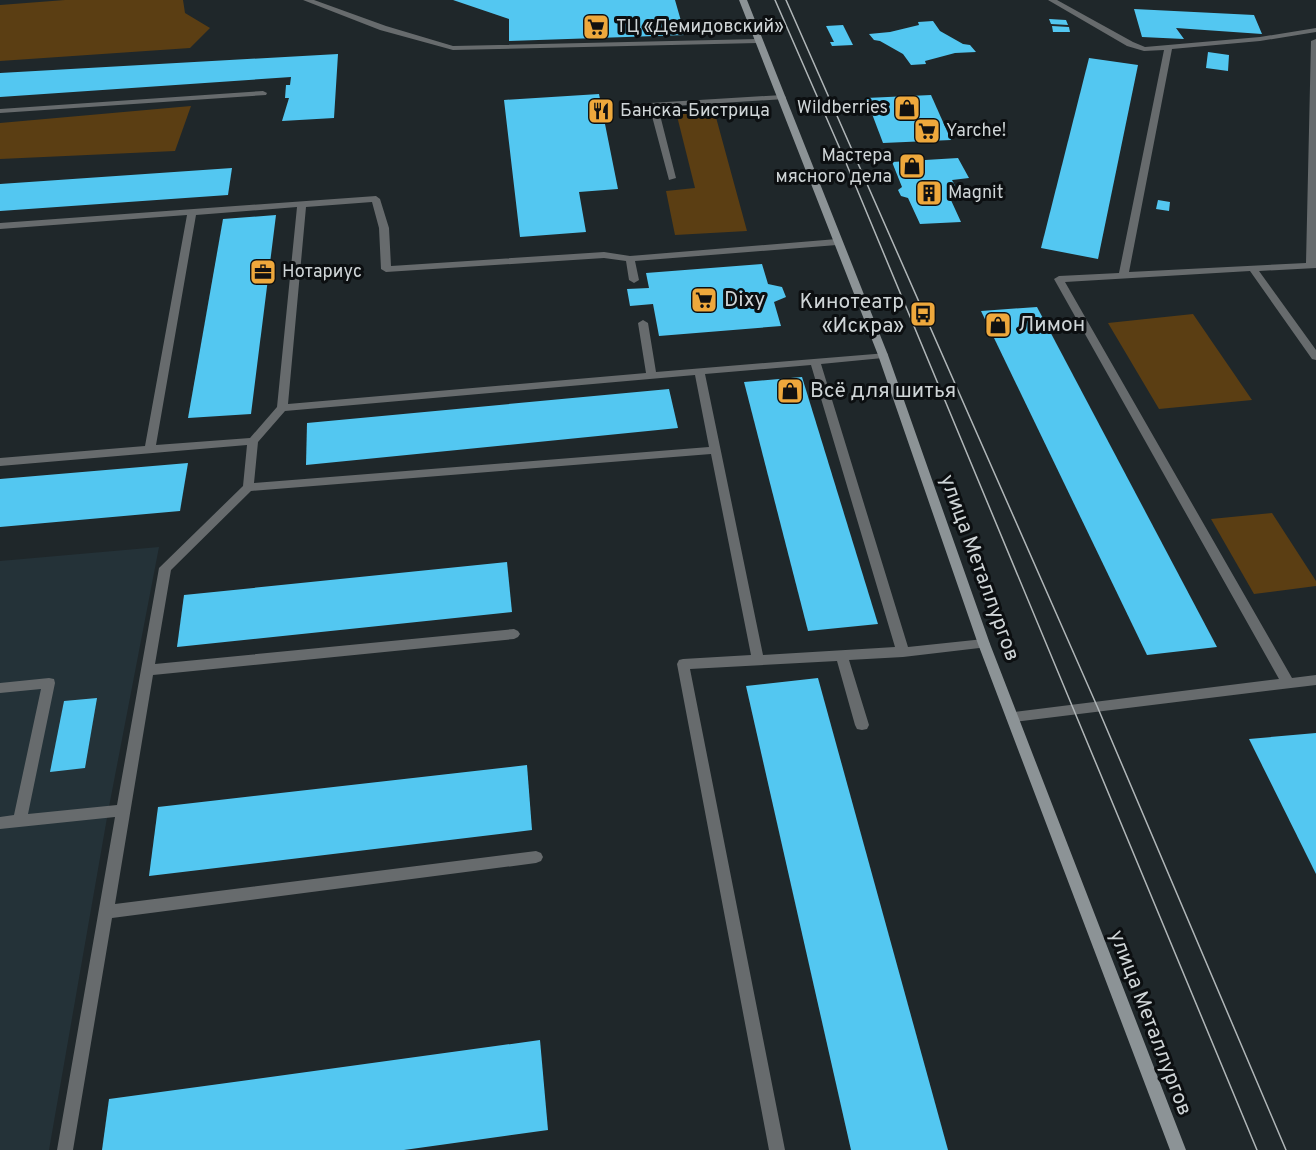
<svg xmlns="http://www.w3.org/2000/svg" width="1316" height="1150" viewBox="0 0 1316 1150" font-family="Overpass,sans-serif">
<rect width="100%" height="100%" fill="#1f272a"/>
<!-- built -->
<path fill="#243238" d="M159,547l-51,265 -59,338h-49v-589z"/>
<!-- green -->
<g fill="#5b3e13">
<path d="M65,0h118l2,13 25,15 -20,20 -190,13v-56z"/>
<path d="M191,106l-16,45 -175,8v-36z"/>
<path d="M714,110l33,121 -72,4 -9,-44 29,-3 -19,-76z"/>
<path d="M1193,314l59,86 -93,9 -51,-86z"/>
<path d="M1272,513l44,68v5l-62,8 -43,-75z"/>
</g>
<!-- building -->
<g fill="#53c7f1">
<path d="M453,0h222l10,35 -176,6v-22z"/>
<path d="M1134,9l120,6 8,19 -86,-6 8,11 -42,-2z"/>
<path d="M1049,19l17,1 2,5 -17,-1z"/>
<path d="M933,21l7,10 23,13 7,1 6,7 -21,1 -30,8 1,3 -15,1 -8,-11 -23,-13 -6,-1 -5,-6 21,-2 29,-7 -1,-3z"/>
<path d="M843,25l10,20 -21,1 -2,-4h4l-8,-16z"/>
<path d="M1052,26l17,1 1,5h-17z"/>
<path d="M1208,52l21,3 -1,16 -22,-3z"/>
<path d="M338,54l-4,64 -52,3 7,-23h-4l1,-13h4l1,-8 -291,20v-24z"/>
<path d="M1089,58l49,7 -40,194 -57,-11z"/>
<path d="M599,94l19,95 -39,3 7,40 -66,5 -16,-137z"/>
<path d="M931,95l20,45 -68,3 -17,-45z"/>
<path d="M958,158l11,20 -17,2 9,17 -11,1 11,24 -41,2 -12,-26 -7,-2 -3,-6 4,-3 -10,-25z"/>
<path d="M232,168l-4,27 -228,16v-27z"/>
<path d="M1158,200l12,2 -1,9 -13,-2z"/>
<path d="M276,215l-25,199 -63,4 35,-199z"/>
<path d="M762,264l6,20 14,3 4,10 -12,5 7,24 -122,10 -6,-32 -23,2 -3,-17 22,-1 -3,-15z"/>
<path d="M1037,307l180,340 -70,8 -166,-344z"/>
<path d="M802,377l76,247 -70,7 -64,-249z"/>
<path d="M669,389l9,39 -372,37 1,-42z"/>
<path d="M188,463l-8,48 -180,16v-48z"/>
<path d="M507,562l5,50 -335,35 7,-52z"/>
<path d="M818,678l130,472h-97l-105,-464z"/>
<path d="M97,698l-12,70 -35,4 14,-71z"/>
<path d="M1316,733v141l-67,-135z"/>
<path d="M527,765l5,65 -383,46 9,-69z"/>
<path d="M540,1040l8,90 -144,20h-302l7,-51z"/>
</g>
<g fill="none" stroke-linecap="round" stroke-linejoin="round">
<!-- service -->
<g fill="#676b6d" fill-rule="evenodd">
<path d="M303,0h11l72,26 67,20 305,-7 4,2 -4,2 -305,7 -73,-20z"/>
<path d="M1048,0h9l76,42 12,5 115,-10 56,-9v4l-56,9 -88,8 -43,223 177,-9 5,-222 5,-2v229l-57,3 57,79v10l-4,-1 -62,-88 -185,11 227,396 24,-3v10l-303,37 -5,-1 -2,-4 2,-4 5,-1 266,-33 -225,-400 5,-3 60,-3 45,-223 -20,1 -17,-5z"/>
<path d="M263,91l4,2 -1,2 -266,18v-4z"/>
<path d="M782,95l4,2 -1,2 -127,8 18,71 -7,2 -20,-75 1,-2z"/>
<path d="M376,196l4,3 9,29 2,38 213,-14 26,4 207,-17 5,3 -5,3 -202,16 4,19 -5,3 -5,-3 -3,-19 -22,-3 -218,14 -5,-3 -2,-41 -7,-26 -66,5 -18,197 358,-31 -8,-50 5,-3 5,3 8,49 231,-19 1,2 -5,3 -62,6 87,283 76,-8 4,2 2,3 -2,3 -85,10 -54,3 20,65 -2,4 -5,1 -5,-1 -2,-4 -18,-64 -147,8 95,481h-16l-92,-486 2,-4 4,-1 68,-4 -40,-201 -460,37 -80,79 -16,94 359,-35 4,2 2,3 -2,3 -4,2 -361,36 -38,229 421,-53 5,2 2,4 -2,4 -5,2 -424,55 -39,232h-16l58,-333 -115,12v-12l14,-2 27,-126 -41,4v-10l49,-5 5,1 1,4 -27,131 89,-9 42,-237 84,-82 4,-41 -247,21v-8l145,-12 42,-231 -187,14v-6zM297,207l-20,200 -27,31 -94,7 40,-230zM811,365l84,282 -132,8 -58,-281zM695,375l14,72 -455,36 4,-41 27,-31z"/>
</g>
<!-- secondary -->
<path fill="#8c9396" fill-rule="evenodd" d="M739,0h8l141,355 102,289 196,506h-16l-192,-506 -100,-289z"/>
<!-- tram -->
<g stroke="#b0b6b8" stroke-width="1.5">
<path d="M775,0l69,158 413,992"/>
<path d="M786,0l311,706 189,444"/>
</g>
</g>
<!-- icons -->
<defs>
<symbol id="supermarket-square" viewBox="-11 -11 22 22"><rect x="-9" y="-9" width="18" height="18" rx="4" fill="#eea83c" stroke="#0c0f11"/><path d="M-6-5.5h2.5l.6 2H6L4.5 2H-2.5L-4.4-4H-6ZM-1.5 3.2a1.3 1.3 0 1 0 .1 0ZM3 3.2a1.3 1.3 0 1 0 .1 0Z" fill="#111"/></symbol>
<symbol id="shop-square" viewBox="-11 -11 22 22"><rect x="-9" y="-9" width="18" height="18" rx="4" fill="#eea83c" stroke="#0c0f11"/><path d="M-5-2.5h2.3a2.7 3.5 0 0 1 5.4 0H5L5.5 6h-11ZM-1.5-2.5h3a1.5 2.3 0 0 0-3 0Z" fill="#111"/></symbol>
<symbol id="restaurant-square" viewBox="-11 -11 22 22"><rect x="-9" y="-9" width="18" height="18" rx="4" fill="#eea83c" stroke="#0c0f11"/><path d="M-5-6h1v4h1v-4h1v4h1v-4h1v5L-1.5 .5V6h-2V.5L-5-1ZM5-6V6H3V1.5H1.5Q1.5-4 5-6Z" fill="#111"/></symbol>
<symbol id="building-square" viewBox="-11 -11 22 22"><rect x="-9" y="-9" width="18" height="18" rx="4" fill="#eea83c" stroke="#0c0f11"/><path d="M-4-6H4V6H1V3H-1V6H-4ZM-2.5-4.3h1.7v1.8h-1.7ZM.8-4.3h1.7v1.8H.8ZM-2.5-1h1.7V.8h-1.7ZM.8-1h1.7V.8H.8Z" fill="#111"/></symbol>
<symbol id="office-square" viewBox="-11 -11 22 22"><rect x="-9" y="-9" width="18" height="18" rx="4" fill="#eea83c" stroke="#0c0f11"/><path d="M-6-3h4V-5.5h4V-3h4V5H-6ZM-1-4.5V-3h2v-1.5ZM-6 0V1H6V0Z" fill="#111"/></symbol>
<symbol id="bus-square" viewBox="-11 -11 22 22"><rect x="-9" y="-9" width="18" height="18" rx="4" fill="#eea83c" stroke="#0c0f11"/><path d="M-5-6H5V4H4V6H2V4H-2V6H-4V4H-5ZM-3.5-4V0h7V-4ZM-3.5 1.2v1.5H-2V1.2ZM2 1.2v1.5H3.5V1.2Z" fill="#111"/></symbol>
</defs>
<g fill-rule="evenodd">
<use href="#supermarket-square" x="581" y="12" width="30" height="30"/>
<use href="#shop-square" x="892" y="93" width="30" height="30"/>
<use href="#restaurant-square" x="586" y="96" width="30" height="30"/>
<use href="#supermarket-square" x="912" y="116" width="30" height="30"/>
<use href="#shop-square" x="897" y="151" width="30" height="30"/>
<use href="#building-square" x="914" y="178" width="30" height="30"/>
<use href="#office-square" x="248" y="257" width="30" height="30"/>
<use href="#supermarket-square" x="689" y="285" width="30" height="30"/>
<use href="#bus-square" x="908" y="299" width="30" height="30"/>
<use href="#shop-square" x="983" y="310" width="30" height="30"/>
<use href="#shop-square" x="775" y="376" width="30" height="30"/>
</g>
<g text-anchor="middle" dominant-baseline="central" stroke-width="6" stroke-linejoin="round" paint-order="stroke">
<!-- far-poi labels -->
<g font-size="18" fill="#cfd5d7" stroke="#0c0f11" text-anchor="start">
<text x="616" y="27">ТЦ «Демидовский»</text>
<text x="888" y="108" text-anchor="end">Wildberries</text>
<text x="620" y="111">Банска-Бистрица</text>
<text x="946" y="131">Yarche!</text>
<text x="892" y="156" text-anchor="end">Мастера<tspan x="892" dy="21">мясного дела</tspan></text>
<text x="948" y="193">Magnit</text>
<text x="282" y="272">Нотариус</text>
</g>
<!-- poi labels -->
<g font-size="21" fill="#cfd5d7" stroke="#0c0f11" text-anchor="start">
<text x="724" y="300">Dixy</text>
<text x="904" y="302" text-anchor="end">Кинотеатр<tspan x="904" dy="24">«Искра»</tspan></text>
<text x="1018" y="325">Лимон</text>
<text x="810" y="391">Всё для шитья</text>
</g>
<!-- street labels -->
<g font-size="21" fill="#cfd5d7" stroke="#0c0f11">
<text transform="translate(979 568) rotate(70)">улица Металлургов</text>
<text transform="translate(1150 1023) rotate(69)">улица Металлургов</text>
</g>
</g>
</svg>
